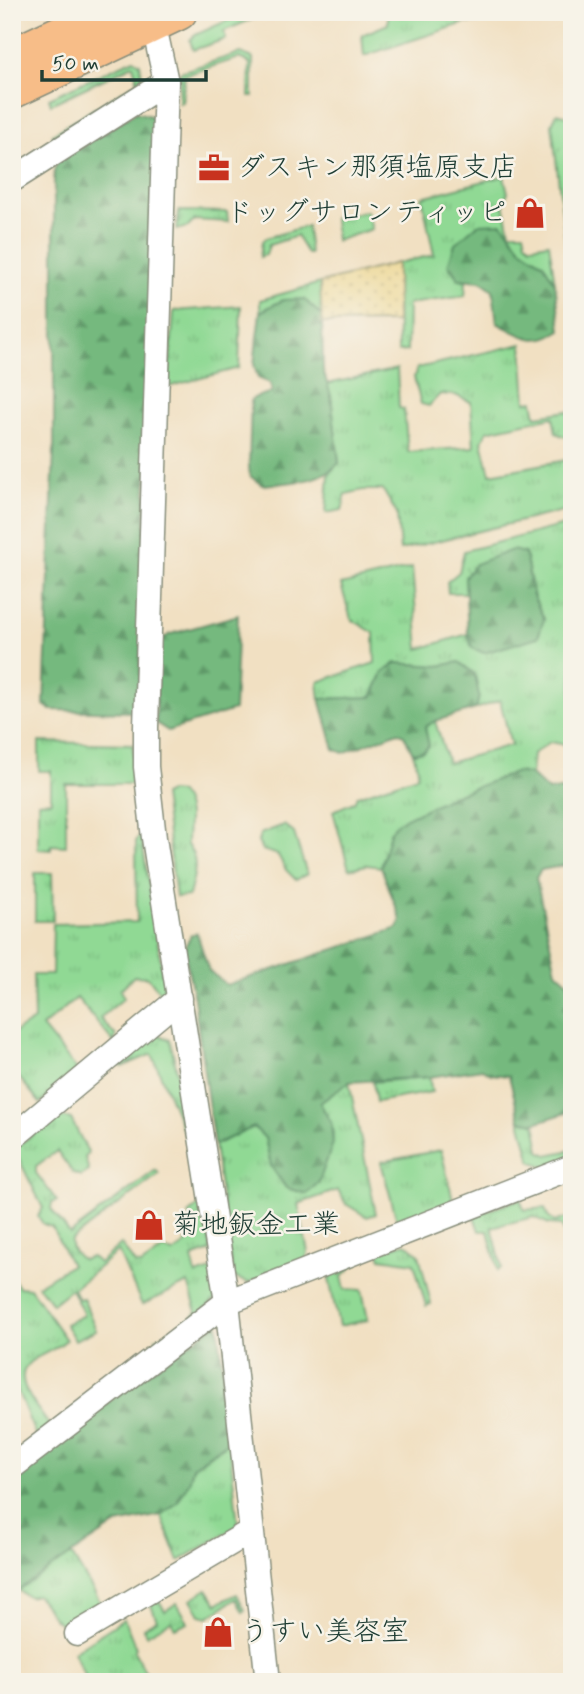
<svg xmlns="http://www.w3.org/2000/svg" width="584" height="1694" viewBox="0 0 584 1694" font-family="Mynerve,'Klee One',sans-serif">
<defs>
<pattern id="grass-tufts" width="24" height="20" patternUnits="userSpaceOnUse" patternTransform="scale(1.75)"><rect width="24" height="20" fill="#90d994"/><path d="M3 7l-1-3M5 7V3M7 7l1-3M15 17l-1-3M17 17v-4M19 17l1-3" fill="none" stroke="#7cbb80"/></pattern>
<pattern id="forest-firs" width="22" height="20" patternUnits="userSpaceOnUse" patternTransform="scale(1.75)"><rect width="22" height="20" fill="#74b97e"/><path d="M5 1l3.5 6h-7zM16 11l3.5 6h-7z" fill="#5f9868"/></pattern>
<pattern id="sand-dots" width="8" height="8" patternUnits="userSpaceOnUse" patternTransform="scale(1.75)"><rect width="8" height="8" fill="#eeda9e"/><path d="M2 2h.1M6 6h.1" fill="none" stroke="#ccbc89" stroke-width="1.8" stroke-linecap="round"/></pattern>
</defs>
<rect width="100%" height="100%" fill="#f7f3e8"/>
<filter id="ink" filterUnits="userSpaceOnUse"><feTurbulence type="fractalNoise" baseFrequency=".0143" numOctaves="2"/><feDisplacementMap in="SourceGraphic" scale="14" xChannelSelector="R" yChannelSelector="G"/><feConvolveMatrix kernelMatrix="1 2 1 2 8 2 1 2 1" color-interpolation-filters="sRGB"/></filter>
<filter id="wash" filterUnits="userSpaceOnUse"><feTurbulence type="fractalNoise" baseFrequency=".00686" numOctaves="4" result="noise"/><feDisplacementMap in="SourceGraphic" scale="28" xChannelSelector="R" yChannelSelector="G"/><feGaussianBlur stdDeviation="1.57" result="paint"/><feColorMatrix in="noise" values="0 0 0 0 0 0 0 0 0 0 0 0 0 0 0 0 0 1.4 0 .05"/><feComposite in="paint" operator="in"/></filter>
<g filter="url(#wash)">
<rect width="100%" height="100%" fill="#f1e0c2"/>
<!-- grass -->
<g fill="url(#grass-tufts)" stroke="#588b64" stroke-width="2">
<path d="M246,12h23l-45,19 2,8 -33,11 -3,-10 5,-5z"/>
<path d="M388,12h122c-13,9 -29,11 -45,11l-101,33 -2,-21 26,-11z"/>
<path d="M240,53l13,5v38h-4l1,-33 -11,-5 -54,17 -3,27 -3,1 1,-31z"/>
<path d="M134,59l6,4 3,22 -91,55v-6l86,-52 -5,-17 -82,39 -2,-6z"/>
<path d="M557,113l15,4v181l-20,-174z"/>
<path d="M504,176l4,17 -5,7 7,32h14l2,10 5,4 18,-3 6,40 -12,-20 -21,-14 -20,-25 -43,55 7,2 -1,15 -57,8 -1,47 -9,1 -1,-89 37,-8 -12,-58z"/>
<path d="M179,211l48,1 1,10 -33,-2 -7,7 -11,3z"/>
<path d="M367,211l5,18 -36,12 -2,-23z"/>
<path d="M307,226l3,28h-3l-10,-18 -28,9 -3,10 -6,2 2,-15 4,-4z"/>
<path d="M320,283l2,33 -39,-16 -23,12v-12z"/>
<path d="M241,306l-2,62 -71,19 6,-76z"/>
<path d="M522,344l4,58 7,-1 3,15 32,-5 3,24 -6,2 -9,-4 -3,-16 -66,14 -5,10 8,33 82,-15v47l-5,4 -167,40 -3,-36 -14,-24h-20l-17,4 -4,16 -16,3 3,-39 10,-12 -8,-66 -4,-12 70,-15 2,39 5,1 4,43 66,-5 -3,-45 -16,-7 -15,-1 -11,12 -8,-2 -7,-27 3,-9z"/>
<path d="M572,523v223l-22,-4 -17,12 -2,21 -14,-3 -127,60 -9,35 -14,-2 -18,4 -16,-58 21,-9 3,-6 60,-20 1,-7 -5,-16 10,-2 4,-12 -2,-12 10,-6 13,42 63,-18 -11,-45 -24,9 3,-13 -20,-34 -21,4 -42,-3 -13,10 -11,24 -52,2 -2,-17 57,-19 -1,-30 -23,-14 -10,-34 71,-17 7,81 49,-15 4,14 72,-29 -10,-21 -9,-45 -60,24 1,16h-18l-1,-11 12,-10 5,-21z"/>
<path d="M39,742l94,2 1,40h-68v62l-15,-1v5l-13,-1v-47l13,-1v-30h-12z"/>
<path d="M169,792l11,1c12,18 7,32 7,52 14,16 6,32 2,51l-13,1 -13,-102z"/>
<path d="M284,825l10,8 13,41 -11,6 -10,-10 -8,-15 -16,-5 -4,-8 2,-8z"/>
<path d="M141,835l25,161 -2,2 -16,-21 -14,-1 -14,14 4,8 -24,20 16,18 -2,7 -37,-45 -35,29 37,45 -39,31 -28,-34v-35l22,-14 -1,-45h19l1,-51 84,-2 -1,-78v-4z"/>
<path d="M35,873h17l1,48h-18z"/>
<path d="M155,1033l15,7 23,102 -4,2 -37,-90 -30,13 -2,-4z"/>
<path d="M429,1077l3,15 -56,10 -3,-20z"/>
<path d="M349,1082l27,132 -9,3 -21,-13 -8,-14 -40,14 10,48 -2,9 -58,22 -15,-6 -19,-132 40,-18 11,11 6,28 15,22 21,6c12,-21 32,-47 24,-72 -3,-6 -8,-13 -11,-19z"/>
<path d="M57,1116l14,3 17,33 -3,6 4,13 -8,5 -8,-3 -16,-22 -21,15v7l21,28 -5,2 -1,6 19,25 86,-64 3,4 -88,66c-2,9 5,15 12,20l8,-3 8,6 22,-19 14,20 6,1 23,-16 9,4 13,-9 2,-8 -4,-5 6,-4 1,-8 -3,-5 15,-12 8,49 -19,7 4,17 19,-6 5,27 -60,51 -4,-9 24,-9 17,-17 -9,-29 -46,22 -24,-54 -45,38 5,10 5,-1 13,32 -21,10 -10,-16 19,-9 -13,-26 -19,15 -14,-19 33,-20 -19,-38 -9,-3 -5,-8 5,-8 -29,-59z"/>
<path d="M520,1120l15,3 5,28 7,4 25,-5v9l-24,9 -17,-7z"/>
<path d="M441,1150l13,54 -49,19 -8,-2 -16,-59z"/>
<path d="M520,1199l4,11 21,-2 3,9 7,5 17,-6v13l-8,2 -3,-6 -12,-1 -15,-7 -42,10 10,41 -4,2 -10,-39h-9l-5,-15z"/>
<path d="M406,1243l13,11 12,50 -5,2 -12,-43 -33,-5 -3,-7z"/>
<path d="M357,1263l-15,13 3,13 17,1 6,30 -29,6 -10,-47 7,-12z"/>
<path d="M12,1277l7,10 11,1 36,52c-9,9 -22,13 -33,20 -26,16 5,48 16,65l-12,14 -25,-62z"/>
<path d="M229,1438l9,88 -59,35 -18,-46c17,-13 27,-27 32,-48l32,-23z"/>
<path d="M71,1554l31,51 -32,22c-23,-6 -19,-20 -34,-32l-7,2 -12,-7z"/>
<path d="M207,1589l10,15 20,-10 8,16 -2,2 -7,-13 -28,18 -8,-2 -9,-16z"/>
<path d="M158,1599l7,12 12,-8 11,19 -13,6 -4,-7 -25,14 -3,-7 14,-8 -7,-17z"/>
<path d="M124,1619l12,29 -2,3 17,31h-63l-15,-30z"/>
</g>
<!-- forest -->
<g fill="url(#forest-firs)" stroke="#4a7b59" stroke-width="2">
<path d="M136,112l15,4 7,15 -19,576 -6,5 -82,-2 -7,-5 10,-256v-278l3,-8z"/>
<path d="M502,223l20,26 21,14 12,20 6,47c-27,18 -40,5 -64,-7l-4,-33 -12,-9 -22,-2 -11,-14 7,-21 23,-20z"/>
<path d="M304,299l18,17 1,54 8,26 8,67c-20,21 -50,19 -77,22l-12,-9 -1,-9 2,-67 5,-3 16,-5 -2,-9 -12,-5 -4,-13 6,-53 23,-12z"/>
<path d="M512,550l13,3 8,43 11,23 -6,18 -54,16 -12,-5 -4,-14 -3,-57 10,-13z"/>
<path d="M238,615l-4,95 -66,21 -12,-8 1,-76 5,-8 9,-5z"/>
<path d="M459,662l16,12 4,22 -3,13 -41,12 -10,6 4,19 -6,5 -10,2 -9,-18 -6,-3 -55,21 -9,-4 -14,-50 52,-2 11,-24 13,-10 42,3z"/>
<path d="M517,772l14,3 17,16 24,-2v75l-31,6 -5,8 20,93 12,11 4,12v117l-37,12 -15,-3 -11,-44 -18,-2 -9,-5 -53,8 -80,5 -29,21 11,20 2,20 -14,39 -12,12 -21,-6 -15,-22 -6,-28 -11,-11 -40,18 -20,-147 -10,-49 7,-14 6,-2 12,38 18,14 171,-57 3,-8 -20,-53 9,-35 8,-10 54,-26z"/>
<path d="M218,1323l11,115 -4,6 -32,22 -3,14 -13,23 -16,12 -44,9 -105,70v-123z"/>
</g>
<!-- sand -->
<path fill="url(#sand-dots)" stroke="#868c69" stroke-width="2" d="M397,263v59l-75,1 -2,-40z"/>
</g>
<g filter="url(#ink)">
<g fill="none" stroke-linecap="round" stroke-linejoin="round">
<defs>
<g id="minor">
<path d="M151,12l15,70 -20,645v40l8,71 73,464 41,380"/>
<path d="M12,180l154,-98"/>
<path d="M12,1138l168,-140"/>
<path d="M12,1467l215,-165 345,-135"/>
<path d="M77,1634l174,-103"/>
</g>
<g id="highway">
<path d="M12,56l94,-44"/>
<path d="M12,91l167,-79"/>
</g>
</defs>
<!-- minor casing -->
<use href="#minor" stroke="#888e7b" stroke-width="27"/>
<!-- highway casing -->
<use href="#highway" stroke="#888e7b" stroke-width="38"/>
<!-- minor -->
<use href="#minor" stroke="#fff" stroke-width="24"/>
<!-- highway -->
<use href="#highway" stroke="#f7bd88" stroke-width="35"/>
</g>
</g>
<!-- icons -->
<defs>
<symbol id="office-bare" viewBox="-9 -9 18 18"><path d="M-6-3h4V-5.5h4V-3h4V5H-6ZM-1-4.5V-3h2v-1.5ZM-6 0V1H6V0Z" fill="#c8321e" stroke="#f7f3e8" stroke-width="2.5" paint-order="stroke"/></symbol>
<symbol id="shop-bare" viewBox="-9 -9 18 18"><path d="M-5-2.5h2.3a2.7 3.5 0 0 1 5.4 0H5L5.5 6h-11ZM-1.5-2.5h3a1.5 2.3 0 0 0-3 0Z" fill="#c8321e" stroke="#f7f3e8" stroke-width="2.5" paint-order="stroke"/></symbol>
</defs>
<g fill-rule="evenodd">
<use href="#office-bare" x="192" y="146" width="44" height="44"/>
<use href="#shop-bare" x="508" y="191" width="44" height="44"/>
<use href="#shop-bare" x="127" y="1203" width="44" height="44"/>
<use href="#shop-bare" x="196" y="1610" width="44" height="44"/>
</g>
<g text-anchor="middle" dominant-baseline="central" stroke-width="5" stroke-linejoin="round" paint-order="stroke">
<!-- poi labels -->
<g font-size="28" fill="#1f3d34" stroke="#f7f3e8" text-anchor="start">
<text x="237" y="168">ダスキン那須塩原支店</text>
<text x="507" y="213" text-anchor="end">ドッグサロンティッピ</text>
<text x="172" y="1225">菊地鈑金工業</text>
<text x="241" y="1632">うすい美容室</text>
</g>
</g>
<!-- margin -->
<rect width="584" height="1694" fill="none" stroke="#f7f3e8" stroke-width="42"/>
<!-- scale -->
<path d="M42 70v10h164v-10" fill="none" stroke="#1f3d34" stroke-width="3.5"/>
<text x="52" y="70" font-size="21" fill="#1f3d34" stroke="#f7f3e8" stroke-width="5" paint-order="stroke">50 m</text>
</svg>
